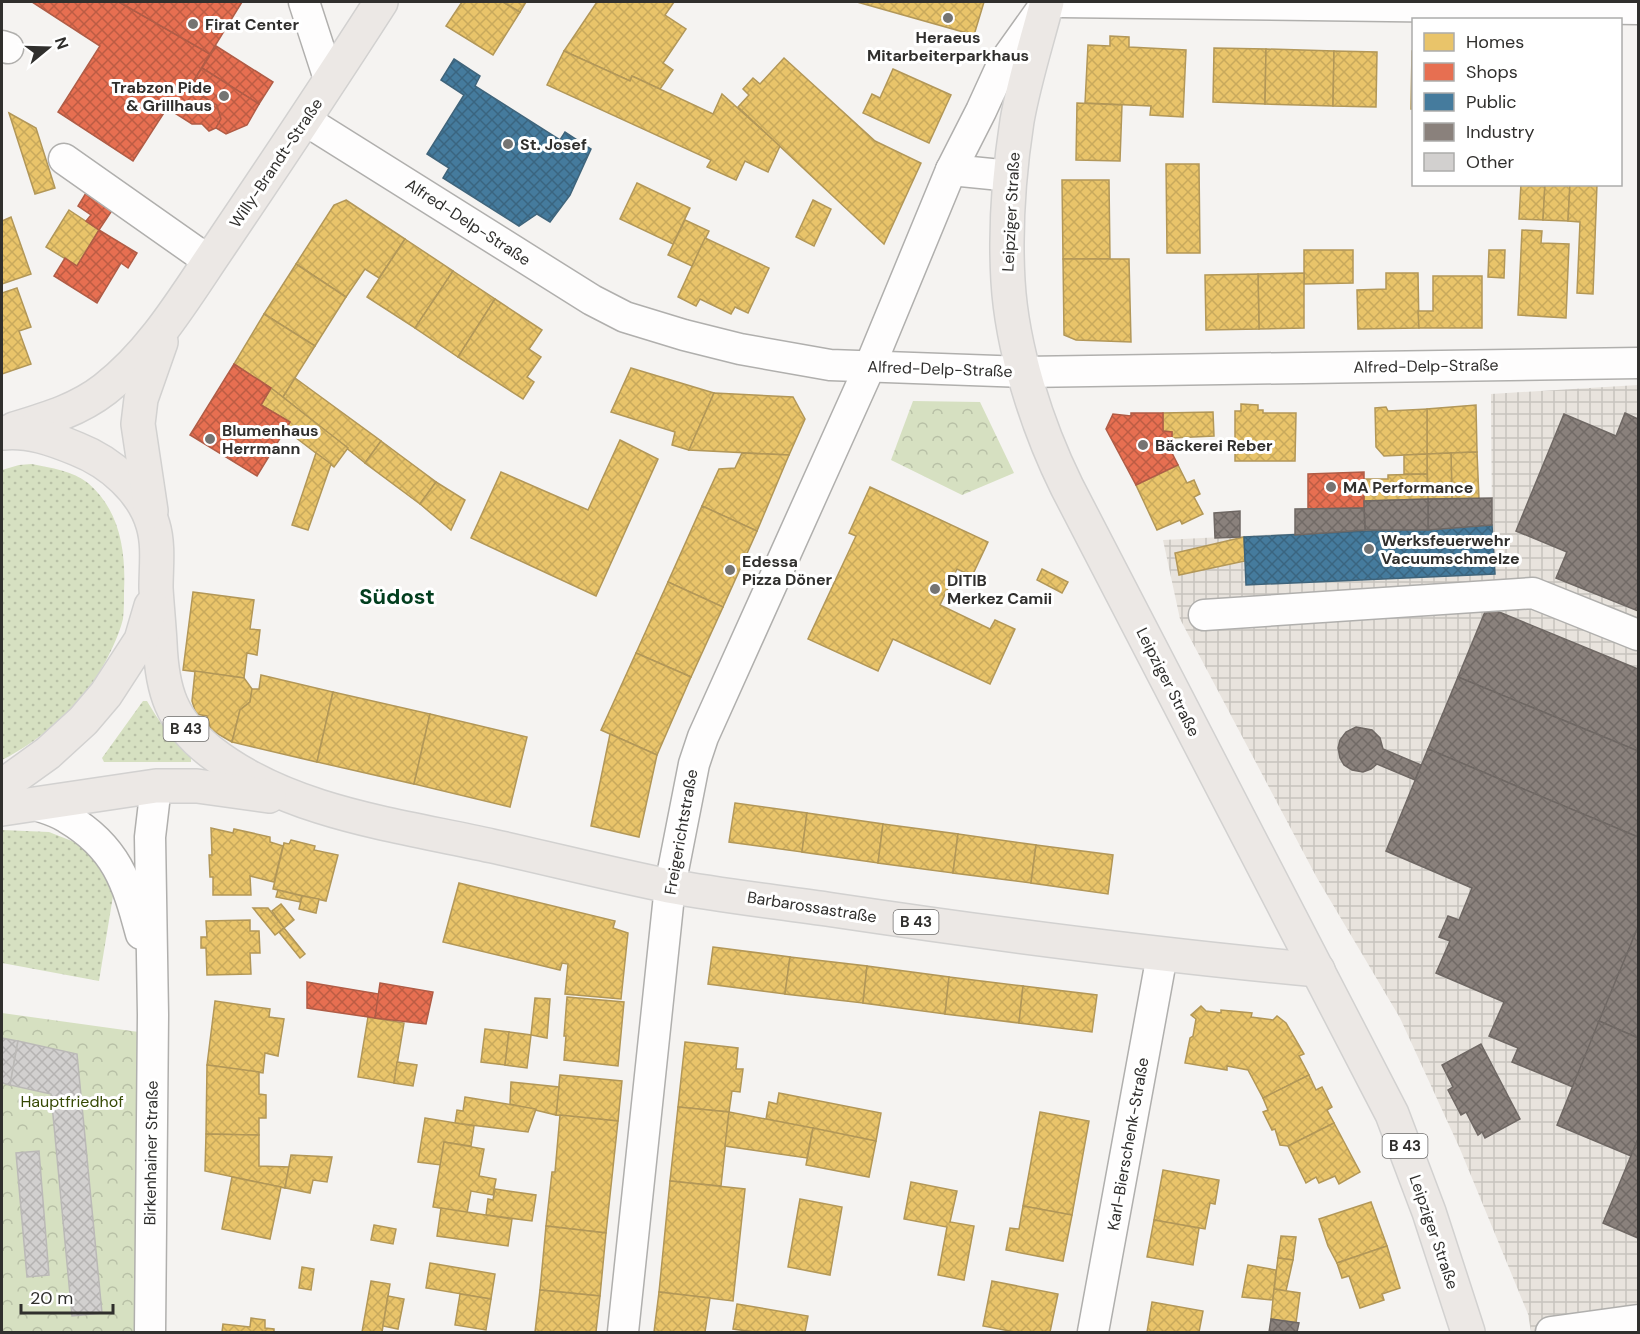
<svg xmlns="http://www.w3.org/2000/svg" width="1640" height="1334" viewBox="0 0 1640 1334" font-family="'DM Sans',sans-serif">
<defs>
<pattern id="industrial-grid" width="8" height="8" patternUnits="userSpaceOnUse" patternTransform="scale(1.5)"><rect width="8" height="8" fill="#e8e3dd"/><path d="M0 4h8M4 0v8" fill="none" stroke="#c7c3be"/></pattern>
<pattern id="grass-dots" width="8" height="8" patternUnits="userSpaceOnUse" patternTransform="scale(1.5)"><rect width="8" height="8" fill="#d6e0c1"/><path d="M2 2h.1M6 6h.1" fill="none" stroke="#b8c0a6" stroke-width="1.8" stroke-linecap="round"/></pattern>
<pattern id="park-crowns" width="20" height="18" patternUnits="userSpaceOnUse" patternTransform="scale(1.5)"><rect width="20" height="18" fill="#d6e0c1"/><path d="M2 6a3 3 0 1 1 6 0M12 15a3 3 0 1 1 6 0" fill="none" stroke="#b8c0a6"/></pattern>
<pattern id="homes-cross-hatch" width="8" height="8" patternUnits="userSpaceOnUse" patternTransform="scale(1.5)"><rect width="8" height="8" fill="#e9c46a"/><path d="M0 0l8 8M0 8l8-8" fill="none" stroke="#c8a95c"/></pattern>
<pattern id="shops-cross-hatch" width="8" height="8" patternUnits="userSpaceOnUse" patternTransform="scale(1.5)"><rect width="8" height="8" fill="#e76f51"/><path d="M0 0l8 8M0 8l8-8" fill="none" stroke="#bc5c44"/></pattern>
<pattern id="public-cross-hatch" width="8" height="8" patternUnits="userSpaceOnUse" patternTransform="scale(1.5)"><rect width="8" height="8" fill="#457b9d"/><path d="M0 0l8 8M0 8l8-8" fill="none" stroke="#3a6580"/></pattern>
<pattern id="industry-cross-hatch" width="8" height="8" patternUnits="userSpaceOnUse" patternTransform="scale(1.5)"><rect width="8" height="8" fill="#8a817c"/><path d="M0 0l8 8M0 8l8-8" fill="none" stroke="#716a66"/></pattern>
<pattern id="building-cross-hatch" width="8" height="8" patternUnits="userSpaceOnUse" patternTransform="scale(1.5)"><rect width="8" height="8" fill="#d2d0cf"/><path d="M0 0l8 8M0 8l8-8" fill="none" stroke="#b5b3b2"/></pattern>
</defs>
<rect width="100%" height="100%" fill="#f5f3f1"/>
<!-- industrial -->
<path fill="url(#industrial-grid)" d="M1638,385v947h-107l-3,-18 -68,-165 -60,-131 -83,-140 -137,-259 -17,-79 202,-10h63l64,-5 -1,-131z"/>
<!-- grass -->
<g fill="url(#grass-dots)">
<path d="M32,464c19,4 41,7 56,19 32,27 38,69 36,108 0,9 0,19 -1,28 -4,17 -15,39 -24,54 -24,37 -58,67 -97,87v-290l17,-5z"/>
<path d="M143,701h4c13,22 22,35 44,49v12h-87l-2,-4z"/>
<path d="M2,830l47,2 38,15 27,43 -15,91 -97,-18z"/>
</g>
<!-- park -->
<g fill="url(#park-crowns)">
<path d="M913,401l67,1 34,71 -52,22 -71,-35z"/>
<path d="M2,1013l144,20 -11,299h-133z"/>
</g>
<!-- homes -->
<g fill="url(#homes-cross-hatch)" stroke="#b29758" stroke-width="1.5">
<path d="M462,2h41l17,10 -27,43 -47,-29z"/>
<path d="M503,2h23l-6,10z"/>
<path d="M597,2h77l-9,13 21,14 -23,34 10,7 -13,19 -28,-13 -2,5 -66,-30z"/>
<path d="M857,2h127l-10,33z"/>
<path d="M1110,36l19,1v10l57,3 -3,67 -33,-2 1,-9 -66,-3 3,-58 22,1z"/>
<path d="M1214,48l52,1 -1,55 -52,-2z"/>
<path d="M1266,49l68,2 -1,55 -68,-2z"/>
<path d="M564,51l66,30 2,-5 81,38 9,-20 58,52 -12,26 -23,-11 -9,19 -29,-13 4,-7 -164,-75z"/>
<path d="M1334,51l43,1 -1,55 -43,-1z"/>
<path d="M1412,51h2v58h-3z"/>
<path d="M784,58l91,83 46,22 -37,81 -146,-137 11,-12 -6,-6 10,-11 7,6z"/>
<path d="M893,69l58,26 -22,48 -66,-30 9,-19 8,4z"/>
<path d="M1077,103l45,2 -2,56 -44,-1z"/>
<path d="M9,113l27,15 19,60 -20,6z"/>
<path d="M1166,164h33l1,89h-33z"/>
<path d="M1062,180h47l1,79h-47z"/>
<path d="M637,183l53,25 -17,36 -53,-25z"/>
<path d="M1521,184h24l-2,36 -24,-1z"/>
<path d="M1545,184h25l-2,37 -25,-1z"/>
<path d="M1570,184h27l-4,110 -16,-1 3,-71 -12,-1z"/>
<path d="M346,200l59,39 -26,39 -14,-9 -19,28 -50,-33 38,-59z"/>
<path d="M813,200l18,9 -17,37 -18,-9z"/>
<path d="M69,210l30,20 -22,36 -31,-19z"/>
<path d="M11,217l20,57 -29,10v-63z"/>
<path d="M685,220l24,11 -17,35 -24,-11z"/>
<path d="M1522,230l20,1 -1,12 28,1 -3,74 -48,-3z"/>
<path d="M705,238l64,30 -21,45 -13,-6 -4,7 -31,-15 -4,7 -18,-9z"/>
<path d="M405,239l48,32 -38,57 -48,-31z"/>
<path d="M1304,250h49v33l-49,1z"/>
<path d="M1489,250h16l-1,28 -16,-1z"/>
<path d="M1063,259h66l2,83 -55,-2 -12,-5z"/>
<path d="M296,264l50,33 -31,49 -51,-32z"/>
<path d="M453,271l42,28 -37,58 -43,-29z"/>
<path d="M1304,273v55l-45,1 -1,-55z"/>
<path d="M1386,273h32l1,55 -61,1 -1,-39 29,-1z"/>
<path d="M1258,274l1,55 -53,1 -1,-55z"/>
<path d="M1433,276h49v52h-63l-1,-17h15z"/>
<path d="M17,288l14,39 -12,4 12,33 -29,10v-81z"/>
<path d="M495,299l47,31 -13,19 12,8 -14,20 7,5 -11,17 -65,-42z"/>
<path d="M264,314l51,32 -32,51 -12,-9 -37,-24z"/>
<path d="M631,368l83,25 -25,57 -17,-5 3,-13 -64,-20z"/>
<path d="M295,378l86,63 -16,22 -82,-66z"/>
<path d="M271,388l77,60 -14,19 -48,-37 4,-8 -29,-17z"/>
<path d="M714,393l79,4 12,22 -16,36 -100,-5z"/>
<path d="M1241,404l17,1v5h5v3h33l-1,48h-60v-50h6z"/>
<path d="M1476,405l1,47 -50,2v-45z"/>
<path d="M1386,407l2,4 39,-2v45l-43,2 -8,-9 -1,-39z"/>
<path d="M1213,412l1,24 -42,2v-6l-9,-1v-18z"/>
<path d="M620,440l38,19 -62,137 -125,-58 30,-66 87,38z"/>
<path d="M381,441l55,41 -16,22 -55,-41z"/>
<path d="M1477,452l2,47h-27l-1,-46z"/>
<path d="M316,453l15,11 -23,66 -16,-5z"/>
<path d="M742,453l47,2 -32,76 -55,-25 17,-37 16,-1z"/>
<path d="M1451,453l1,46h-24l-1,-45z"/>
<path d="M1427,454v20h-23v-19z"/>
<path d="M1178,465l9,18 7,-3 6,14 -6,3 9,17 -21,10 -2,-4 -23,10 -21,-45z"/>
<path d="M1427,474l1,25 -64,2v-22h24v-4z"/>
<path d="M436,482l29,18 -14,30 -31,-26z"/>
<path d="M870,487l118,55 -16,34 -15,-7 -17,36 50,24 5,-9 20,9 -25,55 -97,-45 -15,32 -70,-32 48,-103 -7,-3z"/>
<path d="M702,506l55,25 -34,76 -55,-25z"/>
<path d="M1244,537l1,24 -66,14 -4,-22z"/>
<path d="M1042,569l26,13 -6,11 -25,-13z"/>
<path d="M668,582l55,25 -32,70 -55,-24z"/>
<path d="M193,592l61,8 -4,29 10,1 -3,25 -10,-2 -3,25 -61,-8z"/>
<path d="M636,653l55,24 -34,78 -56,-25z"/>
<path d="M195,671l49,7 8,11 -2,13 -10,8 -8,32 -21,-12 -4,-14 -11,-2 -4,-13z"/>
<path d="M261,675l72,17 -16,70 -85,-20 8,-32 10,-8 2,-13h7z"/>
<path d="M333,692l97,22 -16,70 -97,-22z"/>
<path d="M430,714l97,23 -17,70 -96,-23z"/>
<path d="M610,734l47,21 -18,82 -48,-11z"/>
<path d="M735,803l72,10 -5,39 -73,-10z"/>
<path d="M807,813l76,11 -5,39 -76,-11z"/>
<path d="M883,824l75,10 -5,39 -75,-10z"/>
<path d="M211,828l22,5 1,-4 36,8v5l13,4 -9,36 -24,-6 1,19h-38v-18h-3l-1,-22h3z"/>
<path d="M958,834l78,11 -5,38 -78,-10z"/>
<path d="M291,840l24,6 -1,4 24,5 -12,46 -53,-12 11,-46 5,1z"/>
<path d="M1036,845l77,10 -5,39 -77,-11z"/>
<path d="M459,883l156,38 -2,7 15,5 -7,66 -56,-5 3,-30 -6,-1 -2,7 -117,-28z"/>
<path d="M278,890l24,6 -2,6 -24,-5z"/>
<path d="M302,896l17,3 -3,14 -17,-4z"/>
<path d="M281,904l13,16 -10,8 -12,-17z"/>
<path d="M253,908h15l16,20 -9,7z"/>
<path d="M250,920v11h9l1,22h-10l1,21 -44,1 -1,-27h-5v-11h6l-1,-16z"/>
<path d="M284,928l21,26 -5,4 -21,-26z"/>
<path d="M713,947l77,10 -5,37 -77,-10z"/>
<path d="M790,957l77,9 -4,37 -78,-9z"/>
<path d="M867,966l82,11 -4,37 -82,-11z"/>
<path d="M949,977l74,9 -4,37 -74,-9z"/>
<path d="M1023,986l74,9 -5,37 -73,-9z"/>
<path d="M567,997l57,5 -6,64 -54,-6 2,-24h-2z"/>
<path d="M535,998l15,1 -3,39 -16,-3z"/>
<path d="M215,1001l55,8 -1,8 15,2 -6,37 -13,-3 -2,20 -56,-8z"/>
<path d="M1201,1006l5,5 15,2v-3l31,3 -1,4 22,3 4,-4 9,7 18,31 -5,2 10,19 -46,23 -15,-28 -21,-4v4l-42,-7 5,-25 3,-2 3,-17 -5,-4z"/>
<path d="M368,1017l36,6 -10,60 -36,-6z"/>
<path d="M485,1029l24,3 -4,33 -24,-3z"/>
<path d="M509,1032l22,3 -4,33 -22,-3z"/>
<path d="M685,1042l53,6 -2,21h7l-3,23 -8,-1 -3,21 -51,-5z"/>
<path d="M397,1062l20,3 -4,21 -19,-3z"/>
<path d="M207,1065l52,7v22l7,1v23h-7v17l-53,-1z"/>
<path d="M560,1075l62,6 -4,40 -62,-6z"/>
<path d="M1309,1075l7,15 6,-3 10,20 -5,3 7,13 -46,23 -8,-1 -5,-16 -3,1 -9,-18 5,-2 -5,-12z"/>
<path d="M511,1082l48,5 -3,28 -46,-11z"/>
<path d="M779,1093l102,20 -5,28 -110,-22 3,-17 8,2z"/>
<path d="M465,1097l71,12 -8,23 -73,-9 2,-13 6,1z"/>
<path d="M678,1107l51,5 -8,74 -51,-5z"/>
<path d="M729,1112l84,16 -6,30 -82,-12z"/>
<path d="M1040,1112l49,9 -17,94 -49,-9z"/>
<path d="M560,1115l58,6 -12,112 -60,-7 6,-54h3z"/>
<path d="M425,1118l49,8 -3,20 -27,-4 -3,23 -23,-3z"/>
<path d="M1334,1123l26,49 -21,12 -4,-8 -16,7 -3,-6 -10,6 -18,-37z"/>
<path d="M813,1128l63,13 -7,36 -63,-12z"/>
<path d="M206,1134l53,1v31l30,1 -4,21 -80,-17z"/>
<path d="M444,1142l40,7 -5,27 17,3 -3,16 -22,-4 -4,22 -34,-6z"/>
<path d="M291,1155l41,2 -5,25 -14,-2 -3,13 -25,-5z"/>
<path d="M1163,1170l56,10 -4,24 -5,-1 -5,26 -51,-9z"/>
<path d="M232,1177l49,10 -11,52 -48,-10z"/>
<path d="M670,1181l75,8 -12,112 -74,-9z"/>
<path d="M911,1182l46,9 -7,31 24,4 -10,54 -26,-5 9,-48 -43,-8z"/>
<path d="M495,1189l41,6 -4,26 -46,-6 2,-16 5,1z"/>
<path d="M800,1199l42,8 -12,68 -42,-8z"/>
<path d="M1371,1202l16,44 -50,17 -9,-17 -9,-27z"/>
<path d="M1023,1206l49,9 -9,46 -57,-11 4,-22 9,1z"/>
<path d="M441,1208l71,11 -4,27 -71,-10z"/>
<path d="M1154,1220l45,8 -6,37 -46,-8z"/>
<path d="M374,1225l22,4 -3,15 -22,-4z"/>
<path d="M546,1226l60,7 -6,63 -60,-6z"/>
<path d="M1281,1236l15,1 -3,23 -15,-2z"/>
<path d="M1387,1246l13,42 -18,6 2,6 -24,8 -11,-32 -7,2 -5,-15z"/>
<path d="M1278,1258l15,2 -7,31 -12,-2z"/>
<path d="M430,1263l65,11 -4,25 -65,-11z"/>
<path d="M1248,1265l28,5 -3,30 -31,-3z"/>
<path d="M302,1267l12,2 -3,21 -12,-2z"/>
<path d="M371,1281l19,3 -8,48h-20z"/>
<path d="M992,1281l66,13 -8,38h-35l-32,-6z"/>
<path d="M1274,1289l26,4 -4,30 -25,-4z"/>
<path d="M540,1290l60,6 -4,36h-61z"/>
<path d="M659,1292l51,6 -5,34h-51z"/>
<path d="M460,1294l31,5 -5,31 -31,-5z"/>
<path d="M388,1296l16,3 -6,30 -15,-3z"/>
<path d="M1152,1302l51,9 -4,21h-52z"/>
<path d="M737,1304l71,12 -3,16h-50l-22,-3z"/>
<path d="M251,1318l14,2v8l9,1v3h-52l1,-8 27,3z"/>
</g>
<!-- shops -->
<g fill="url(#shops-cross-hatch)" stroke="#b05c46" stroke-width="1.5">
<path d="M32,2h87l91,52 -21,34 28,17 4,14 -5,9 -7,3 -7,-7h-10l-25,-16 -34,53 -75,-49 42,-66z"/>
<path d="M119,2h123l-32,52z"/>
<path d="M216,46l57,36 -14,22 -57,-36z"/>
<path d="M202,68l57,36 -12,21 -21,9 -10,-6 5,-9 -4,-14 -28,-17z"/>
<path d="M89,188l26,18 -16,24 -13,-9 5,-6 -13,-9z"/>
<path d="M99,230l38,23 -9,15 -7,-5 -24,40 -43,-27 11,-18 12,8z"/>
<path d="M234,364l37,24 -10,17 29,17 -33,54 -67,-41z"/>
<path d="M1131,413h32v18l9,1v21l6,12 -42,20 -30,-56 7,-15 18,2z"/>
<path d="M1364,472v36l-56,1v-35z"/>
<path d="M307,982l72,12 -4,24 -68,-10z"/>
<path d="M380,983l53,9 -7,32 -51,-6z"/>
</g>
<!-- public -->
<g fill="url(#public-cross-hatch)" stroke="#3f647b" stroke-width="1.5">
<path d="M454,59l26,17 -5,10 85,54 5,-8 26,17 -21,46 -20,27 -13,-8 -18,12 -76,-48 6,-10 -22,-14 37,-59 -23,-15z"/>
<path d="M1492,525l3,49 -249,11 -2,-48z"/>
</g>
<!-- industry -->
<g fill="url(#industry-cross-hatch)" stroke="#6f6864" stroke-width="1.5">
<path d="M1625,413l13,6v192l-82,-33 11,-26 -51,-21 48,-117 52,22z"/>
<path d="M1492,498v27l-64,5v-31z"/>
<path d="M1428,499v31h-63l-1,-29z"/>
<path d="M1364,508l1,22 -70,5v-26z"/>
<path d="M1240,511v26l-25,1 -1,-25z"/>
<path d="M1487,607l151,62v82l-180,-74z"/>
<path d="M1458,677l180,74v86l-210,-88z"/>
<path d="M1356,727l16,3 8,8 3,11 38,16 -6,15 -38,-16 -6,5 -8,3 -11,-2 -8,-5 -4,-7 -2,-10 2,-8 6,-8z"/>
<path d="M1428,749l210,88v90l-65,160 -61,-25 6,-14 -29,-12 15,-34 -68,-29 14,-32 -11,-4 9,-21 11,4 13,-32 -86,-37z"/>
<path d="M1638,927v111l-39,-17z"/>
<path d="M1599,1021l39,17v101l-7,17 -74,-31z"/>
<path d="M1481,1044l39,75 -35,19 -3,-6 -4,3 -12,-23 -5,3 -13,-25 5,-3 -11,-22z"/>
<path d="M1638,1139v99l-35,-15z"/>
<path d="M1271,1319l28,4 -2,9h-28z"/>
</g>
<!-- building -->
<g fill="url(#building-cross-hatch)" stroke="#bbb9b7" stroke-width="1.5">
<path d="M2,1038l16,3 -8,44 -8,-2z"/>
<path d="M18,1041l59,13 25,259 -30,3 -21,-222 -41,-9z"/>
<path d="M39,1151l10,124 -22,2 -11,-124z"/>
</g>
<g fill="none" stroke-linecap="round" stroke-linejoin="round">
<defs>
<g id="minor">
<path d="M304,2l26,80"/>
<path d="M1060,2l578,7"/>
<path d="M2,46l6,2"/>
<path d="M305,120l287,180 33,17 59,18 56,14 90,16 194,7 614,-9"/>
<path d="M64,159l145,102"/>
<path d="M951,170l60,6"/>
<path d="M1204,615l329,-22 105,42"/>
<path d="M33,804c11,4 24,7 34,14 49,29 60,63 74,116"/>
<path d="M150,1332l3,-317 -3,-178 6,-51"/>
<path d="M623,1332l47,-446 24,-122 9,-27 167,-371 81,-196 30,-59 21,-46 42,-59"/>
<path d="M1093,1332l69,-377"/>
<path d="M1551,1332l87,-12"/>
</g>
<g id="major">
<path d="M1047,2c-10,39 -23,79 -30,119 -8,52 -12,108 -9,160 4,68 29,145 59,206l325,627 37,98 39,120"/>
<path d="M14,429c33,-10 64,-19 91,-40 49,-38 81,-94 116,-145 54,-80 108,-161 160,-242"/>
<path d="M2,433c26,-3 51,6 75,16 33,13 66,41 76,76 6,20 3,42 3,63 1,18 3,36 4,55 2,48 11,78 51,109 78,61 187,73 281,94 59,13 118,28 177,40 54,10 110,16 164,24 161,24 323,45 485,60"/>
<path d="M151,511l-13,-87 3,-25 20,-57"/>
<path d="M2,786l46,-33 35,-32 23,-27 35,-54 10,-34"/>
<path d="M2,809l154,-23h41l72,10"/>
</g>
</defs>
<!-- minor casing -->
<use href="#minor" stroke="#b0afad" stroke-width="33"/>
<!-- major casing -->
<use href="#major" stroke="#d2d1d0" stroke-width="36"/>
<!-- minor -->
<use href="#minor" stroke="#fefdfd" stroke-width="30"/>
<!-- major -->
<use href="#major" stroke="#ece8e5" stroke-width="33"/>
</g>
<!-- markers -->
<g fill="#757472" stroke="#fff" stroke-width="2">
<circle cx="948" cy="18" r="6"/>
<circle cx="193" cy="24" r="6"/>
<circle cx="224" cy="96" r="6"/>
<circle cx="508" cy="144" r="6"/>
<circle cx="210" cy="439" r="6"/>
<circle cx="1143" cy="445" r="6"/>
<circle cx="1331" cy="487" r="6"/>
<circle cx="1369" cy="549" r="6"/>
<circle cx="730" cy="570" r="6"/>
<circle cx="935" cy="589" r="6"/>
</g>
<g text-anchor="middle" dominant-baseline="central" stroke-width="6" stroke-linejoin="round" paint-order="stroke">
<!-- shield labels -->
<g fill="#fff" stroke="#6e6d6c" stroke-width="1.5">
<rect x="163.5" y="717" width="45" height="24" rx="4.5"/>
<rect x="893.5" y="910" width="45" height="24" rx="4.5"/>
<rect x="1382.5" y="1134" width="45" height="24" rx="4.5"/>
</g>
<g font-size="15" font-weight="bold" fill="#302f2d">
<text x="186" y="729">B 43</text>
<text x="916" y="922">B 43</text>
<text x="1405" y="1146">B 43</text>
</g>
<!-- poi labels -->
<g font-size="16" font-weight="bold" fill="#302f2d" stroke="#fff" text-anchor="start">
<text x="205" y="24">Firat Center</text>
<text x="948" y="37" text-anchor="middle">Heraeus<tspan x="948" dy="18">Mitarbeiterparkhaus</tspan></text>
<text x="212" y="87" text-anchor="end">Trabzon Pide<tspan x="212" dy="18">&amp; Grillhaus</tspan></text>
<text x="520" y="144">St. Josef</text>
<text x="222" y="430">Blumenhaus<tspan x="222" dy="18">Herrmann</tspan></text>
<text x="1155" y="445">Bäckerei Reber</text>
<text x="1343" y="487">MA Performance</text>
<text x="1381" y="540">Werksfeuerwehr<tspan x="1381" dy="18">Vacuumschmelze</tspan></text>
<text x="742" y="561">Edessa<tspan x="742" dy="18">Pizza Döner</tspan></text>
<text x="947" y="580">DITIB<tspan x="947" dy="18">Merkez Camii</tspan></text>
</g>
<!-- street labels -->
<g font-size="16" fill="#302f2d" stroke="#fff">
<text transform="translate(276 163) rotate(-56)">Willy-Brandt-Straße</text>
<text transform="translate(1011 212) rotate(-87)">Leipziger Straße</text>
<text transform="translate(468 222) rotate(33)">Alfred-Delp-Straße</text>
<text transform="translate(1426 366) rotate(-1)">Alfred-Delp-Straße</text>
<text transform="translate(940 369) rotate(2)">Alfred-Delp-Straße</text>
<text transform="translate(1168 682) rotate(63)">Leipziger Straße</text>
<text transform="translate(681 832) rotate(-80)">Freigerichtstraße</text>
<text transform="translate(812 907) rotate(9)">Barbarossastraße</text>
<text transform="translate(1128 1144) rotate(-80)">Karl-Bierschenk-Straße</text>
<text transform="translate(151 1153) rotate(-89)">Birkenhainer Straße</text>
<text transform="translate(1434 1232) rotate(71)">Leipziger Straße</text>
</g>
<!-- park labels -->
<g font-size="16" fill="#364904" stroke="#fff">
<text x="72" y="1101">Hauptfriedhof</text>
</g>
<!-- district labels -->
<g font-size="22" font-weight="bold" fill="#023e1e" stroke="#fff">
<text x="397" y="596">Südost</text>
</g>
</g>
<!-- border -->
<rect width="1640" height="1334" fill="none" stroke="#302f2d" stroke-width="6"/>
<!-- legend -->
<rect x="1412" y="18" width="210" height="168" fill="#ffffff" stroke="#acacab" stroke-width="1.5"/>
<rect x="1424" y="33" width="30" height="18" fill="#e9c46a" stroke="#acacab" stroke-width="1.5"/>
<text x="1466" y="48" font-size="18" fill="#302f2d">Homes</text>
<rect x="1424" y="63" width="30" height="18" fill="#e76f51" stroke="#acacab" stroke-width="1.5"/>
<text x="1466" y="78" font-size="18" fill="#302f2d">Shops</text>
<rect x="1424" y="93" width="30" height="18" fill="#457b9d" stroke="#acacab" stroke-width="1.5"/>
<text x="1466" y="108" font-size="18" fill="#302f2d">Public</text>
<rect x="1424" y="123" width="30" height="18" fill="#8a817c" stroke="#acacab" stroke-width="1.5"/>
<text x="1466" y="138" font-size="18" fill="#302f2d">Industry</text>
<rect x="1424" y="153" width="30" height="18" fill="#d2d0cf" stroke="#acacab" stroke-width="1.5"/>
<text x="1466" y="168" font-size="18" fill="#302f2d">Other</text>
<!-- north arrow -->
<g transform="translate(48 48) rotate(71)" stroke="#ffffff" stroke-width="4.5" paint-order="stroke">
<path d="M0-4.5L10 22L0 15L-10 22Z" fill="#302f2d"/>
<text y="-9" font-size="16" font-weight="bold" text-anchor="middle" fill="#302f2d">N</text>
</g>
<!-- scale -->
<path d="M21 1304v9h92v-9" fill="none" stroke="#302f2d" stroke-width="3"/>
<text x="30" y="1304" font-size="18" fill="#302f2d" stroke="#ffffff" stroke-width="4.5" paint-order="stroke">20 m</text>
</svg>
